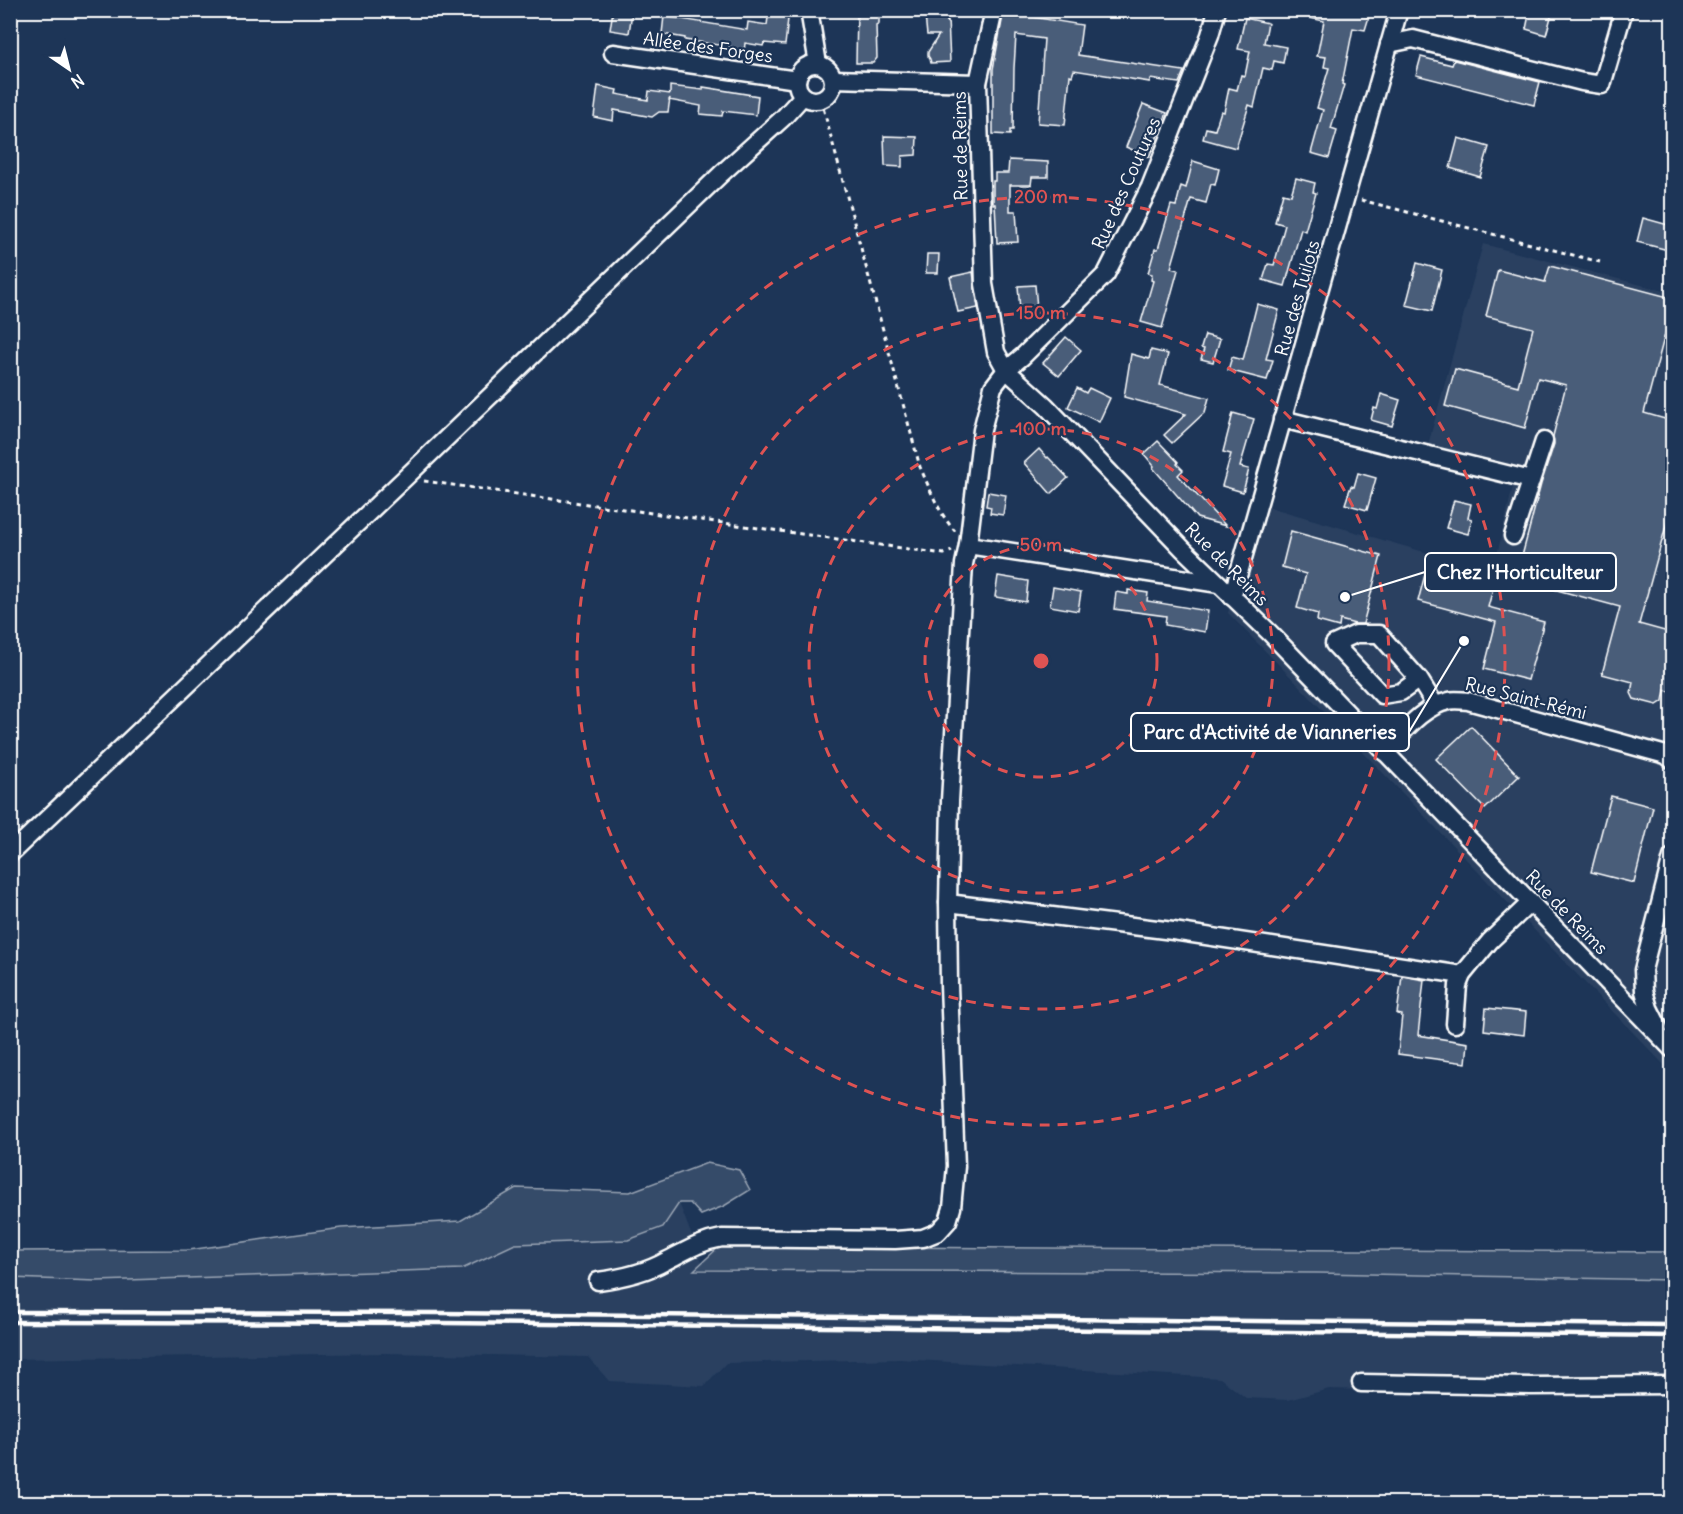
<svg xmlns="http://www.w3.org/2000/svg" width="1683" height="1514" viewBox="0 0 1683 1514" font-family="Delius,sans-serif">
<rect width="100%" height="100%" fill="#1d3557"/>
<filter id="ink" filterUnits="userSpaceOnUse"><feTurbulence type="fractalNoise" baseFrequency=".0167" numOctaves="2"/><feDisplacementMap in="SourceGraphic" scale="12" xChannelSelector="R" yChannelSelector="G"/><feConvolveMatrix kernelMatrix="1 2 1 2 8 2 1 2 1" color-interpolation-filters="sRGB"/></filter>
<g filter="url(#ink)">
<!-- built -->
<g fill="#2a4161">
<path d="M1483,244l189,49v780l-389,-404 -55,-56 34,-108 231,67 22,-94 -90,-22z"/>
<path d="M679,1203l23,59 -7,8 623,3 354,7v117l-343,-8 -41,11 -42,-2 -26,-20 -320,-19 -174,4 -22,23 -95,-5 -21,-24 -203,-4 -374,6v-81l86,3 365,-12 53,-25 113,-4 35,-13z"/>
</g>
<!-- green -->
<g fill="#364b69" stroke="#9aa5b4" stroke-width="1.5">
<path d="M707,1163l32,7 11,20 -26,16 -23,9 -11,-12h-11l-16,24 -35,13 -113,4 -53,25 -365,12 -86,-3v-27l178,-1 152,-22 119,-7 56,-33 114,4z"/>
<path d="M720,1246l952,6v28l-354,-7 -624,-3z"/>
</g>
<!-- building -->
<g fill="#4a5d79" stroke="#fff" stroke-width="1.5">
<path d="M613,10l19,2 -3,21 -19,-3z"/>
<path d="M769,10h20l-4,35 -21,-2 -1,3 -18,-3 -1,9 -12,-2 1,-3 -48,-7v-2l-23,-4 2,-18 83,14 1,-8 19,3z"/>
<path d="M930,10h16l1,13 1,-3 2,42 -19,1 -1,-4 -2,-3v-4l11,-17h-12l-2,-20z"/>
<path d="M1004,10h17l-1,5 62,10 -4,30 106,16 -5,12 -29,-4v3l-76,-12 -2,6 -2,-1 -5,50 -27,-2 6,-84 -28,-4 -2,33 -1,62h-3v5l-17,-1v-65z"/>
<path d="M1302,10h60l-1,4 8,3 -4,13 -12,-2 -11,56 2,1 -13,44 6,2 -8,27 -18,-5 12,-43 -6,-2 12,-40 -5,-1 2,-10 -9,-1 7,-35 -23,-5z"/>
<path d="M1530,10h23l-7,25 -20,-6z"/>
<path d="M874,11l5,6v6l-3,2 1,33 -4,5h-17l1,-51z"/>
<path d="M1245,18l23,5 -4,20 22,4 -3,16 -9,-2 -2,9 -9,-2 -9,39 -5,-2 -13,43 -33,-9 3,-11 9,2 6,-19 3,1 5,-24 8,2 4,-15 4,1 5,-25 -12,-2z"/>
<path d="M1421,57l31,8 2,-5 86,22 -6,23 -118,-30z"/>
<path d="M598,86l19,4 -1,4 32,6 1,-9 21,3v-8l33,4v-3l55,9 -2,19 -33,-4 -1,5 -22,-2 1,-8 -32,-6 1,-2 -2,14h-9l-7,5 -38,-7 -1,11 -19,-4z"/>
<path d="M1143,104l24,9 -18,44 -23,-10z"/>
<path d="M884,136l33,1 -1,18 -14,1v11l-17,-1z"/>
<path d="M1458,138l31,9 -9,30 -30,-9z"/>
<path d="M1009,160l39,2v15h-16l-1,8h-21v26h6l2,31 -21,1 -2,-39h-2v-23h2v-8h13z"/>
<path d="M1193,161l26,8 -4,16 -4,-1 -5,19 -15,-4 -20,69 7,2 -16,58 -21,-6 12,-41 -2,-1 1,-6 -4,-1 7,-24h3l13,-44 5,1 5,-20 5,2z"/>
<path d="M1296,178l19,5 -2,9 3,1 -11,38 -4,-2 -16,57 -22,-6 5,-16 6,1 11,-40 -10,-3 8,-29 8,2z"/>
<path d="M1643,218l29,8v25l-35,-9z"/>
<path d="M927,254h12l-1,19h-12z"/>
<path d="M1417,263l25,7 -10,41 -26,-6z"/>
<path d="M1550,266l122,32v10l-28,105 28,8v95l-3,-1 -30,109 33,9v59l-7,-2 -2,11 -6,4 -23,-6 -3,-6 2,-11 -31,-8 18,-67 -104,-28 25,-95 13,-40 -1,-8 13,-51 -28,-7 -13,50 -80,-22 10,-37 63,17 15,-58 -47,-12 12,-46 47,12z"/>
<path d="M973,272l5,36 -20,4 -8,-35z"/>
<path d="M1035,285l2,23 -17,2 -2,-24z"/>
<path d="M1257,304l22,6 -13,49 7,1 -6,20 -39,-10 4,-13 11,3z"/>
<path d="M1205,335l15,4 -7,23 -12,-3 3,-10 -3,-1z"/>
<path d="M1066,337l15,13 -22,26 -16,-13z"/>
<path d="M1151,350l17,4 -8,31 49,13 -4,14 -33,31 -8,-8 22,-21 -62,-17 7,-43 18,5z"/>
<path d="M1077,388l9,5 3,-5 21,10 -11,24 -31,-15z"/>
<path d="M1381,394l19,6 -8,26 -21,-6 3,-12 3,1z"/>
<path d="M1233,413l21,6 -14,48 9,2 -6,23 -21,-6 9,-32 -8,-2z"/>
<path d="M1158,441l20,21 -1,2 6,6 -5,5 48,51 -29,-8 -44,-50 1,-2 -10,-12z"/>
<path d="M1039,449l8,9 1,-1 20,21 -17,16 -27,-31z"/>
<path d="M1358,473l18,5 -9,32 -22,-6 6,-18 3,1z"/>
<path d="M988,492l18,3 -3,20 -13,-2 1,-6 -5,-1z"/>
<path d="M1454,500l17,4 -3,14 4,1 -4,15 -22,-6z"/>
<path d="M1291,531l90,25 -18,68h-8l-15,-4 -1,7 -22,-6 1,-7 -21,-6 9,-34 -24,-7z"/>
<path d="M1427,567l67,18 -6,22 56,15 -16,58 -44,-11 12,-47 -78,-21z"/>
<path d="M998,576l30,5 -2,21 -31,-5z"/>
<path d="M1053,587l28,5 -3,19 -28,-5z"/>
<path d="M1128,590l20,3 -1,8 61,10 -3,21 -40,-7 1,-9 -52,-7 2,-17 12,2z"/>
<path d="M1471,726l48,50 -34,33 -49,-50z"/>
<path d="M1611,796l42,11 -19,76 -43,-11z"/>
<path d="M1402,976l22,4 -6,55 50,8 -2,20 -68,-9 4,-39 -5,-1z"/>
<path d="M1486,1008l40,4 -2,23 -40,-5z"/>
</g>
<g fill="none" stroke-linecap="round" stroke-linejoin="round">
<defs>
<g id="minor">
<path d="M809,10l9,54"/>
<path d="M994,10l-16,73 6,201 12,68 10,18 40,36 137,143 87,84 402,416"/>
<path d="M1389,44l24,-5 169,43 20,3 22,-75"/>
<path d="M613,53l184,27"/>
<circle cx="815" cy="82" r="18"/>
<path d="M833,79l145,4"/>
<path d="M1282,419l249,61"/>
<path d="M1513,536l31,-95"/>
<path d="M968,545l251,39"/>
<path d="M1232,597l167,-587"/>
<path d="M1419,679l-18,13 -19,3 -48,-51 22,-10h23l40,45 16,26"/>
<path d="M1384,752c19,-19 37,-45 65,-51 6,-2 13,0 19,0l198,54 6,5"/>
<path d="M10,854l395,-376 316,-304 62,-56 20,-22"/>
<path d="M948,903l225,28 289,44"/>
<path d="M1455,1024l3,-39 4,-10 28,-34 40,-38"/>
<path d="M1659,1028l-10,-20 -5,-17 -1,-21 29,-113"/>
<path d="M598,1281c23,-3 47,-8 68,-20 20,-10 33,-19 56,-23l173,2 28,-2 15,-6 10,-11 4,-13 4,-42 -7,-181 -1,-82 2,-102 14,-237 4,-19 14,-115 11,-43 13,-17 16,-13 84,-83 44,-87 60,-152 7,-25"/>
<path d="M1361,1383l170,3 141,-1"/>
</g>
</defs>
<!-- minor casing -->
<use href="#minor" stroke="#fff" stroke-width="21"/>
<!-- path -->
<g stroke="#fff" stroke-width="3" stroke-dasharray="4.5 4.5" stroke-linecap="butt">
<path d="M821,100l99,367c10,22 19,47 35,64"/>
<path d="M1361,200l239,62"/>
<path d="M424,481l520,73 8,-3"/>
</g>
<!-- minor -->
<use href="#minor" stroke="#1d3557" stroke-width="16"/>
<!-- rail -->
<g stroke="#fff" stroke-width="4.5">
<path d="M10,1312l431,1 1231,12"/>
<path d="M10,1322l432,1 1230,13"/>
</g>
</g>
</g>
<!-- distance rings -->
<g fill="none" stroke="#de5353" stroke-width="3" stroke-dasharray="10 8">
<circle cx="1041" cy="661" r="116"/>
<circle cx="1041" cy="661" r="232"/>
<circle cx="1041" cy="661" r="348"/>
<circle cx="1041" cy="661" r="464"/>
</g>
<g text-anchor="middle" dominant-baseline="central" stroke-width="4.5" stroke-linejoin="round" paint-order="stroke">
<!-- street labels -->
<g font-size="18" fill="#fff" stroke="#1d3557">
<text transform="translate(708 47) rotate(8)">Allée des Forges</text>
<text transform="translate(960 146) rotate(-91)">Rue de Reims</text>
<text transform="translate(1126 183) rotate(-66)">Rue des Coutures</text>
<text transform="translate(1297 298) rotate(-74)">Rue des Tuilots</text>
<text transform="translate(1227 564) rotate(45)">Rue de Reims</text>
<text transform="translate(1526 698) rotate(14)">Rue Saint-Rémi</text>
<text transform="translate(1567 912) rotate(46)">Rue de Reims</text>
</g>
</g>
<circle cx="1041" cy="661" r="9" fill="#de5353" stroke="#1d3557" stroke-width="3"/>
<g font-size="18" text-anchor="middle" font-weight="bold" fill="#de5353" stroke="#1d3557" stroke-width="4.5" stroke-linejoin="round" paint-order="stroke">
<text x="1041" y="203">200 m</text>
<text x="1041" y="319">150 m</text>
<text x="1041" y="435">100 m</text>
<text x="1041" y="551">50 m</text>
</g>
<!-- callouts -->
<path fill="none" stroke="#fff" stroke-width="2" d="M1345 597L1425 572M1464 641L1409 732"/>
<g fill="#fff" stroke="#1d3557" stroke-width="2">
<circle cx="1345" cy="597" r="6"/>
<circle cx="1464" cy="641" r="6"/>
</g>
<g fill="#1d3557" stroke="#fff" stroke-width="2">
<rect x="1425" y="553" width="191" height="38" rx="6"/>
<rect x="1131" y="713" width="278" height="38" rx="6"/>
</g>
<g font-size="20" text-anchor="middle" font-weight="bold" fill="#fff">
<text x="1520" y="579">Chez l'Horticulteur</text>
<text x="1270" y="739">Parc d'Activité de Vianneries</text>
</g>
<!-- margin -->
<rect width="1683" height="1514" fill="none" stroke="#1d3557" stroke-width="36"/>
<rect x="18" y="18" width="1647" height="1478" fill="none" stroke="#fff" stroke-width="2" filter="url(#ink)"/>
<!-- north arrow -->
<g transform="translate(69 69) rotate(145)" stroke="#1d3557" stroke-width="4.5" paint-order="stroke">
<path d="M0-4.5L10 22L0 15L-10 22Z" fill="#ffffff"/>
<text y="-9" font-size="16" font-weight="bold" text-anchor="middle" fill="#ffffff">N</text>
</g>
</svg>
